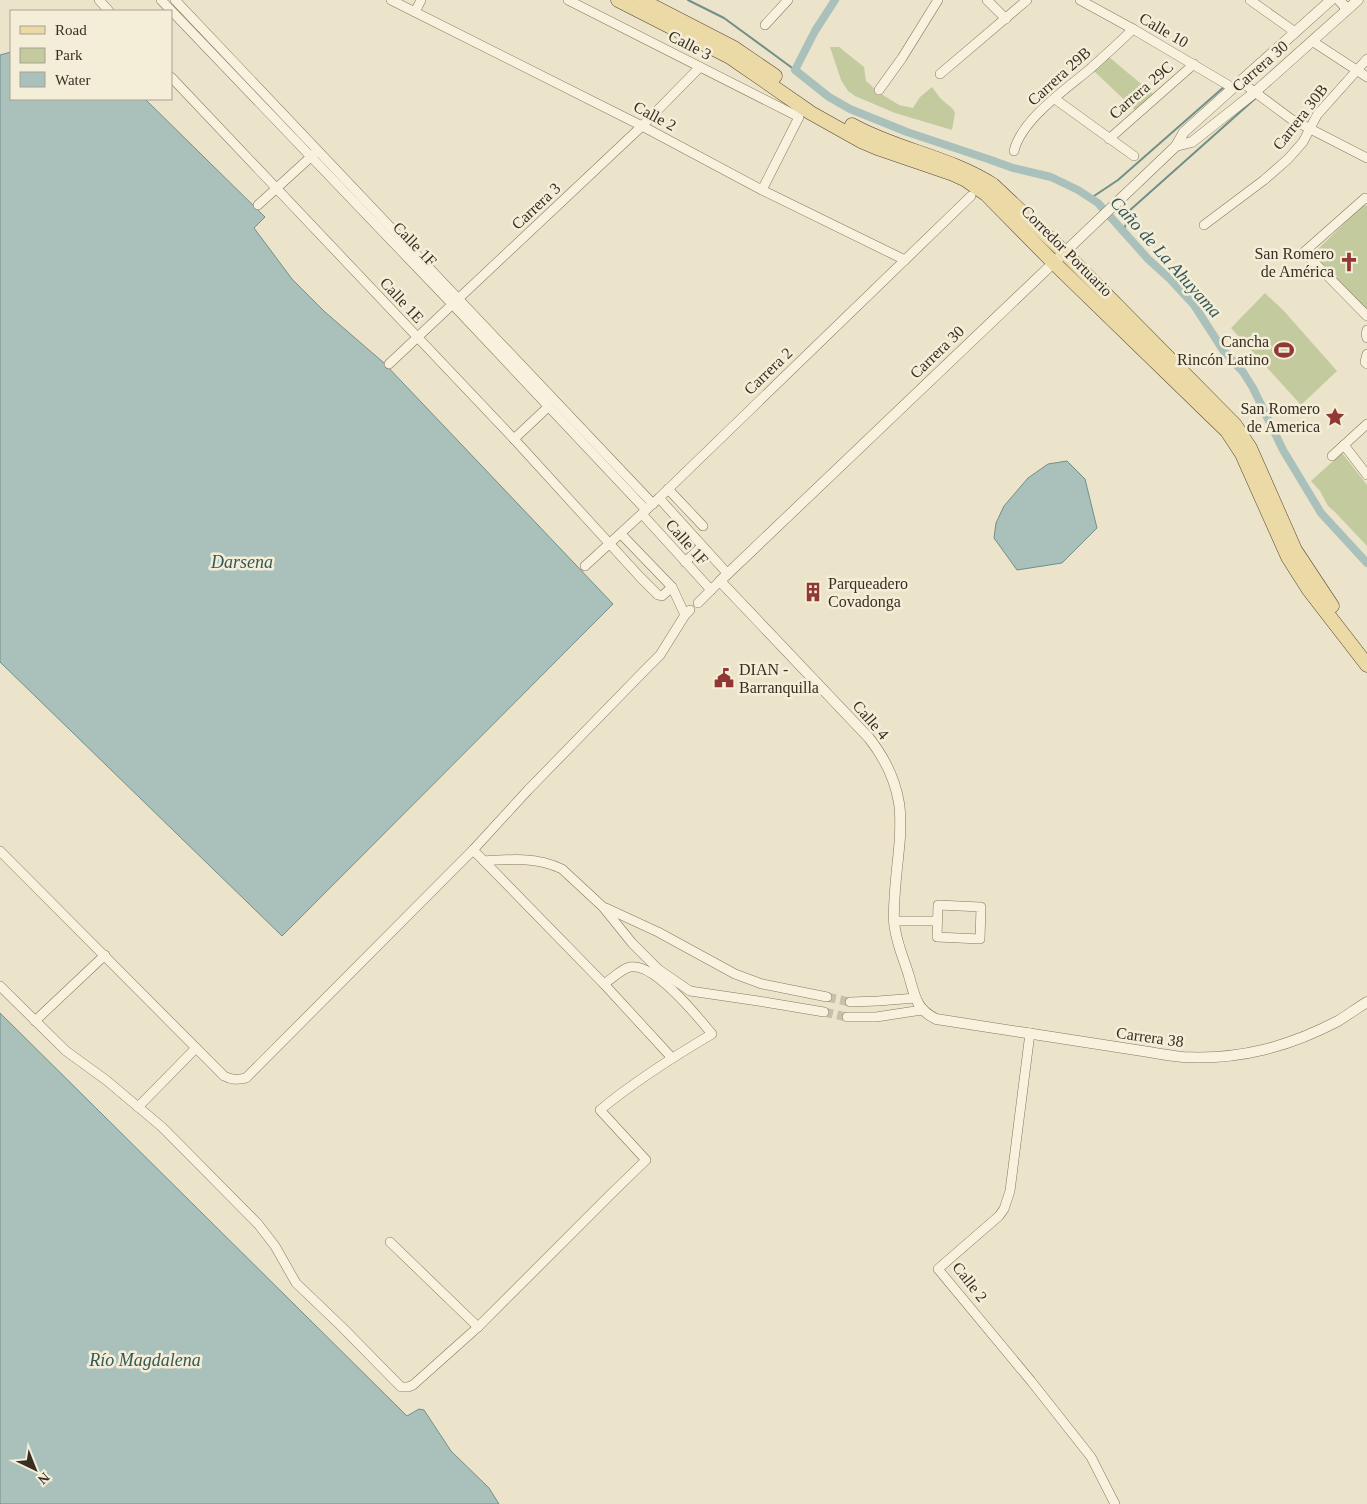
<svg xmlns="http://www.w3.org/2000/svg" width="1367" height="1504" viewBox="0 0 1367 1504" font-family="Georgia,serif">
<rect width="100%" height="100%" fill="#ece4ca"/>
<!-- green -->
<g fill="#c2ca9e">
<path d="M830,47h9l25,20 2,14 12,11 21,13 14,3 7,-11 12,-10 8,11 13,11 2,4 -3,17 -57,-17 -40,-17 -7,-5 -7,-11z"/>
<path d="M1109,57l44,37 -17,17 -42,-40z"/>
<path d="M1364,204l3,2v106l-55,-57z"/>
<path d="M1265,293l19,18 53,60 -36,34 -70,-77z"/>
<path d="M1342,453l25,32v61l-32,-34 -7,-6 -8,-15 -9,-10z"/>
</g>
<!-- water -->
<g fill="#aac1bb" stroke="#718f89">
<path d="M11,52v47h134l120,118 -11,11 38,51 33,33 59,51 229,241 -331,332 -282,-274v-607z"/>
<path d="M1067,461l18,18 12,49 -35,35 -45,7 -23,-32 2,-15 8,-17 24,-28 20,-14z"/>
<path d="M0,1013l407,403 12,-7 5,1 27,41 38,37 10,16h-499z"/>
</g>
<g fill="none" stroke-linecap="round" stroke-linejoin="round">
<!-- stream -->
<g stroke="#718f89" stroke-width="2">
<path d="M688,0l36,18 71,52"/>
<path d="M1091,198l27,-18 107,-94"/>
<path d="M1124,231l5,-20 128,-114"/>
</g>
<!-- canal -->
<path stroke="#aac1bb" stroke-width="8" d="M835,0l-20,31 -20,39 34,27 21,12 57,23 81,27 25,9 38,9 27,13 20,13 50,56 22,20 24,26 29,45 20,22 10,16 30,62 38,63 46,50"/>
<!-- minor-tunnel -->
<g stroke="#c8c0a8" stroke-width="9" stroke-dasharray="9 4.5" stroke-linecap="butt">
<path d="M827,997l23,5"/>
<path d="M824,1012l23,5"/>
</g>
<defs>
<g id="minor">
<path d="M99,0l10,11"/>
<path d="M161,0l292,305 193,205"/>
<path d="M175,0l478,504"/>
<path d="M391,0l251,126 120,64 143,70"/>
<path d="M568,0l231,117 -37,73"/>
<path d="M987,0l19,19"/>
<path d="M1080,0l53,29 100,59"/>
<path d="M1250,0l45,32"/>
<path d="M415,12l6,-12"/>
<path d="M765,25l23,-25"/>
<path d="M1312,41l55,36"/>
<path d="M940,74l87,-74"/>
<path d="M171,77l343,362 126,138 18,18 4,1 10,-9"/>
<path d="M1240,81l51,38 76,39"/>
<path d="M879,90l23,-32 36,-58"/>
<path d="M1055,99l79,57"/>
<path d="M1109,139l85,-75"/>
<path d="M1014,151c7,-31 52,-62 76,-82 14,-13 29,-26 43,-40"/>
<path d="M1367,199l-2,-1 -61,54 63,64"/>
<path d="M258,205l56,-51"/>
<path d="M1204,225l60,-45 24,-21 15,-17 14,-27 50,-56"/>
<path d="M1367,330l-1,4 1,4"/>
<path d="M1367,354l-2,8 2,2"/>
<path d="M389,364l253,-238 58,-59"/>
<path d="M514,439l34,-32"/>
<path d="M1344,445l23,30"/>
<path d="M1332,456l35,-32"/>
<path d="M668,489l35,37"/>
<path d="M659,498l68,75"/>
<path d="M642,514l69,76"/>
<path d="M621,534l51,53 13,28"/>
<path d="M685,562l17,-16"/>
<path d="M585,566l74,-68 312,-302"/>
<path d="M698,603l22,-22"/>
<path d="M473,850l11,11c27,-2 53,-4 78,8l41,38 29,36 26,26 32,22 68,10 66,11"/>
<path d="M0,851l224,225c8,4 13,4 22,2l227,-228 55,-60 118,-121 14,-14 25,-40 5,-5"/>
<path d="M484,861l120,123 68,74"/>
<path d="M938,905l43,2 -1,32 -43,-2z"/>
<path d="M606,908l52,24 77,42 27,10 65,13"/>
<path d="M894,921h43"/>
<path d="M0,986l66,65 40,29 56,47 96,97 17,22 21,37 46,44 59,60h7l5,-2 65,-58"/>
<path d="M850,1002l28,-1 38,-3"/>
<path d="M847,1017h29l46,-7"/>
<path d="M35,1021l70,-66"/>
<path d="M1030,1033l-20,158 -6,18 -5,7 -61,53 93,112 60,76 24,47"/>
<path d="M138,1107l58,-59"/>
<path d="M390,1242l88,85 131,-131 37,-36 -46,-50c35,-29 73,-53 112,-76 -14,-17 -58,-72 -82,-67 -9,2 -18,12 -26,17"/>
</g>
<g id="tertiary">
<path d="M1331,0l-147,132 -8,14 -456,435 149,157c15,19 26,41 30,65 2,11 1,23 1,34 -2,28 -7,57 -6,84 1,19 10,38 15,55 6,21 7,33 27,43l213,33c11,2 23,4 34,5 57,3 105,-10 155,-36 10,-6 19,-13 29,-19"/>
<path d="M1339,0l8,9"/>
<path d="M1176,146l16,-4 62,-49 104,-93"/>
</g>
<g id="primary">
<path d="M618,0l112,57 81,56 50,28 19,8 73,25 13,6 20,14 67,68 174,169 15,23 46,103 21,33 58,75"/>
<path d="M641,0l93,48 41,28"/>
<path d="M852,125c45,25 97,32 141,60l71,67 171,173 15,23 45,102 37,56"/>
</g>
</defs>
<!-- minor casing -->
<use href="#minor" stroke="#87775f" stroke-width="10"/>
<!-- tertiary casing -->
<use href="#tertiary" stroke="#87775f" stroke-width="11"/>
<!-- primary casing -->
<use href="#primary" stroke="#564533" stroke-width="15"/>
<!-- minor -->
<use href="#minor" stroke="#f7f1dd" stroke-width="9"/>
<!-- tertiary -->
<use href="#tertiary" stroke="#f7f1dd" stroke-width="10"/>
<!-- primary -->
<use href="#primary" stroke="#ebd9a6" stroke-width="14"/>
</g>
<!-- icons -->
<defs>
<symbol id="church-bare" viewBox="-9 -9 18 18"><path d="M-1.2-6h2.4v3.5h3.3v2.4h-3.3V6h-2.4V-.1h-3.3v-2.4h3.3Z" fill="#923834" stroke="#f4eed9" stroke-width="2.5" paint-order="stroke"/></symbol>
<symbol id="stadium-bare" viewBox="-9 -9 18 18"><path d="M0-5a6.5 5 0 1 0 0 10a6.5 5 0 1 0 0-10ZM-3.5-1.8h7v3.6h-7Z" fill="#923834" stroke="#f4eed9" stroke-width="2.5" paint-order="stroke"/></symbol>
<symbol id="sight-bare" viewBox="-9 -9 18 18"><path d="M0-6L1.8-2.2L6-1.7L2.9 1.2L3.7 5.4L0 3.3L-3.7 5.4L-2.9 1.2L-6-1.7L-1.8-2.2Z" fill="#923834" stroke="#f4eed9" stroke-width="2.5" paint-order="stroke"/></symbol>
<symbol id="building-bare" viewBox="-9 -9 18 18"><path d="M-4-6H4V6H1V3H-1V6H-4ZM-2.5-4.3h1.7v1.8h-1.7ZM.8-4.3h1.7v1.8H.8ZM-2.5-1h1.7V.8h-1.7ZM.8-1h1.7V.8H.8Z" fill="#923834" stroke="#f4eed9" stroke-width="2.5" paint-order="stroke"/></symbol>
<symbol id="civic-bare" viewBox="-9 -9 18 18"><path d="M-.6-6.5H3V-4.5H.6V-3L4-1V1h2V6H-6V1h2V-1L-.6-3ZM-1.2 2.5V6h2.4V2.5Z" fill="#923834" stroke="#f4eed9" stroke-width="2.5" paint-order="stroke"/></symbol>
</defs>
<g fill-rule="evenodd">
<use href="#church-bare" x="1335" y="248" width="28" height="28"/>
<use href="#stadium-bare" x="1270" y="336" width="28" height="28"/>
<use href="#sight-bare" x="1321" y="403" width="28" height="28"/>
<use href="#building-bare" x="799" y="578" width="28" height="28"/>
<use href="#civic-bare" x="710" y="664" width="28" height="28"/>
</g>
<g text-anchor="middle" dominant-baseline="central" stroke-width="5" stroke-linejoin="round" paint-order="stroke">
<!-- street labels -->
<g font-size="16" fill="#392e22" stroke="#f4eed9">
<text transform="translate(1164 30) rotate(30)">Calle 10</text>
<text transform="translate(690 45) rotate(27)">Calle 3</text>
<text transform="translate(1260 66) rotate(-41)">Carrera 30</text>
<text transform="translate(1059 76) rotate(-42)">Carrera 29B</text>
<text transform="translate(1141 90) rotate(-41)">Carrera 29C</text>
<text transform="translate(655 116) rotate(28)">Calle 2</text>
<text transform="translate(1300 117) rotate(-52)">Carrera 30B</text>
<text transform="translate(536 206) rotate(-43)">Carrera 3</text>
<text transform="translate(415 244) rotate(46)">Calle 1F</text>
<text transform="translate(1067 251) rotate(45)">Corredor Portuario</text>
<text transform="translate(402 300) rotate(47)">Calle 1E</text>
<text transform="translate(937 352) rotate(-44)">Carrera 30</text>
<text transform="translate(768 371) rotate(-44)">Carrera 2</text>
<text transform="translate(687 542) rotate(48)">Calle 1F</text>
<text transform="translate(871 720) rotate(49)">Calle 4</text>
<text transform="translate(1150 1037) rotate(8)">Carrera 38</text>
<text transform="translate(970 1282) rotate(52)">Calle 2</text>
</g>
<!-- poi labels -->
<g font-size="16" fill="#392e22" stroke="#f4eed9" text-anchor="end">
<text x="1334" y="253">San Romero<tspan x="1334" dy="18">de América</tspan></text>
<text x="1269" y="341">Cancha<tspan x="1269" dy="18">Rincón Latino</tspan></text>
<text x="1320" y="408">San Romero<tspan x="1320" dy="18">de America</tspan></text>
<text x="828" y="583" text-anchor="start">Parqueadero<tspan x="828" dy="18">Covadonga</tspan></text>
<text x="739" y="669" text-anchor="start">DIAN -<tspan x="739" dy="18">Barranquilla</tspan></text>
</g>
<!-- water labels -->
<g font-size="18" font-style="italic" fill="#325857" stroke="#f4eed9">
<text transform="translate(1166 257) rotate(48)">Caño de La Ahuyama</text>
<text x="242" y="562">Darsena</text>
<text x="145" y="1360">Río Magdalena</text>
</g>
</g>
<!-- legend -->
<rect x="10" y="10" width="162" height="90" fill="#f4eed9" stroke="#a9a190"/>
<rect x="20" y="26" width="25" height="8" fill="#ebd9a6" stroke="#a9a190"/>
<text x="55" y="35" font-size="15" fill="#392e22">Road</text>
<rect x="20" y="48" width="25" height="15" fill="#c2ca9e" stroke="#a9a190"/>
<text x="55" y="60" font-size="15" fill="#392e22">Park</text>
<rect x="20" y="72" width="25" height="15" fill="#aac1bb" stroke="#a9a190"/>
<text x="55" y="85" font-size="15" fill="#392e22">Water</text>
<!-- north arrow -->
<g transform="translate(35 1469) rotate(137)" stroke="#f4eed9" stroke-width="4" paint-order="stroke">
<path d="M0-4L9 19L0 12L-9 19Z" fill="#392e22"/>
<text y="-8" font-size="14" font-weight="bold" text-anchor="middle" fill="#392e22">N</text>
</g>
</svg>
